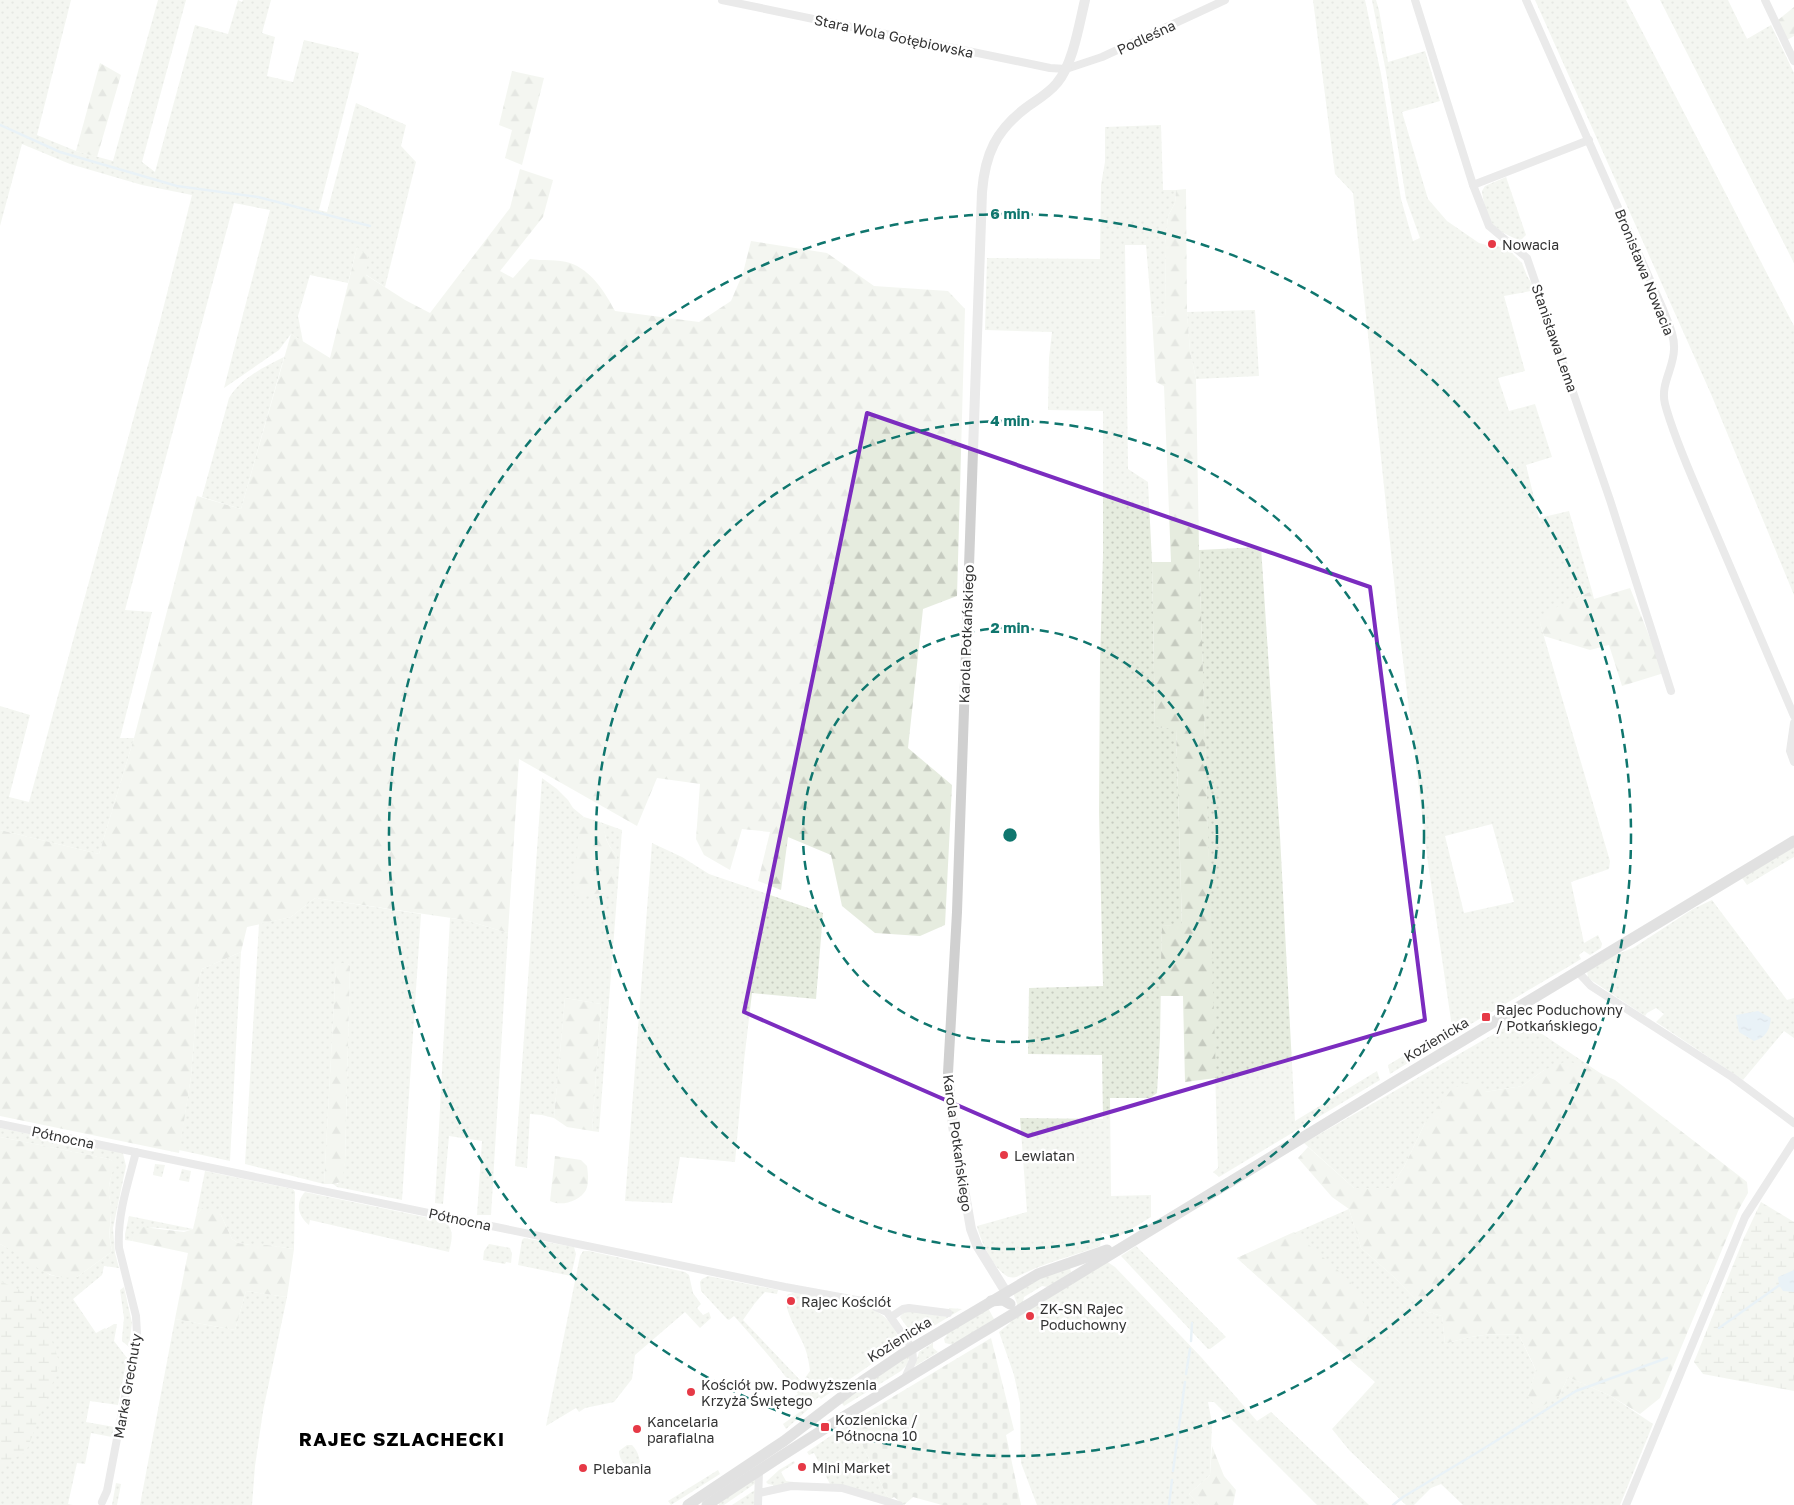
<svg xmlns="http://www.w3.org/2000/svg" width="1794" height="1505" viewBox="0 0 1794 1505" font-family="'Golos Text',sans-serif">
<defs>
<pattern id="grass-dots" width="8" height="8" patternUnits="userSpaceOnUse" patternTransform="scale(1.25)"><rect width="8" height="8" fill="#e6ecdf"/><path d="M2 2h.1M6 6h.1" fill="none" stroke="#c6cbc0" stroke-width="1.8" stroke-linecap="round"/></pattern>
<pattern id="forest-firs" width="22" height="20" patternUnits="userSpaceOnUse" patternTransform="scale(1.25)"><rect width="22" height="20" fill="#e6ecdf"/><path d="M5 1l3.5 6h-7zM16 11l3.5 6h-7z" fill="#c6cbc0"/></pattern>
<pattern id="wetland-marsh" width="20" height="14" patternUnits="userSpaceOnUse" patternTransform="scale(1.25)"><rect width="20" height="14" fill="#e6ecdf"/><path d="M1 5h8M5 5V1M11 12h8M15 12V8" fill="none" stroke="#c6cbc0"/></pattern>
<pattern id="cemetery-stones" width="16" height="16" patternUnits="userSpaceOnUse" patternTransform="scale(1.25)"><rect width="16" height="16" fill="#e6ecdf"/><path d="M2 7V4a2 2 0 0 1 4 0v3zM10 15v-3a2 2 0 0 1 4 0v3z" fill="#c6cbc0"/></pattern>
<pattern id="water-ripples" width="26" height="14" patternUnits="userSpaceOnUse" patternTransform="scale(1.25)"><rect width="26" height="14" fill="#cfe2ee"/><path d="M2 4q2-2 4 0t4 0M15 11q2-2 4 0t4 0" fill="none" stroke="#b2c2cd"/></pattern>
</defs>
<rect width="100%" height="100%" fill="#fff"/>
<!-- grass -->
<g fill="url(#grass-dots)" fill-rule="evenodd">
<path d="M0,0h71l-34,135 39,16 37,10 45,-161h28l-44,162 13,10 40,-147 33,9 10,-34 4,2 1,-2h28l-9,33 13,4 -8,39 26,6 11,-42 55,13 -40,157 8,2 29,-109 50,22 -5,21 15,16 -31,125 -20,-13 -8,-27 -9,36 -38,-8 -12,41 5,26 -12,-8 -12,16 -55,38 46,-178 -36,-7 -109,407 27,2 -32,126h14l-35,116 -99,-24v-124l30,9 -21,82 20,5 131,-481 32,-126 -50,-10 -72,-21 -48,-20 -22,82z"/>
<path d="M1313,0h52l16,74 20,125 12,42 7,-3 -14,-39 -20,-127 -14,-72h4l3,10 9,52 37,-11 15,50 -38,11 26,87 19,22 32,22 11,3h8l14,7 10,10 5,13 9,14 -32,6 21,75 -27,7 11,33 26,-7 17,53 -26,8 13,53 30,-7 23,80 -23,11 -29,21 70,238 -1,8 -38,13 13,61 14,-8 4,9 -1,4 -11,7 -6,-4 -5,4 2,4 -8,5 -102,60 -81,50 -2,-9 64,-38 -24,-164 -29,-235 -46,-435 -18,-19zM1492,824l22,78 -50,11 -19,-77z"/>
<path d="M1535,0h91l168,326v269l-83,-201z"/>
<path d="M1660,0h68l19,39 24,-14 23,48v190z"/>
<path d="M1161,125l2,65h13l-1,13 -7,13 -3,29 1,62 -1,9 -13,1 -6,-72h-21l3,224 20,13 4,80 3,165 21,1 6,197 -20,1 -2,112 -3,55 -7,5h-40l1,98 40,-1v22l-38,23 -4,-5 -7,-2 -2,13c-24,9 -49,15 -73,26 -6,2 -11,7 -18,5 -14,-5 -29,-37 -32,-51l50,-14 -7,-94 83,1 -1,-64 -74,-1 1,-66 74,-2 -4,-174 1,-149 3,-108v-144l-55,-1 1,-52 3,-26 -67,-2 2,-72 113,1 1,-74 4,-23v-35z"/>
<path d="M1506,177l20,58 -5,5c-8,-1 -26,-11 -30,-18 -5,-9 -8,-22 -9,-31l3,-5z"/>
<path d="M1255,310l4,66 -63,3 -6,-28 -3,-39z"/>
<path d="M284,357l-43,152 -39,-12 27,-99c12,-20 35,-31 55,-41z"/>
<path d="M1261,547l19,289 15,285 82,-50 3,9 -161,97 -6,-5 5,-4 -19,-618z"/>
<path d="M542,778l15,11 11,11 5,8 11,9 -4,3 37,36c-4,-5 -9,-11 -11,-18 -2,-7 -2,-10 -6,-16l22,8 -23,302 -7,-1 9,-127 -36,-6 -11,120 -12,-3 -12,-1 -3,54 -12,-2z"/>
<path d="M652,843l30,14 27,17 114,39 -7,86 -64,-6 -8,68 -9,101 -55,-5 -8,46 -47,-2z"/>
<path d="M1794,847v10l-47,28 -5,-7z"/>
<path d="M315,898l106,16 -19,286 -65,-13 -4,-3h5l7,-21 5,-197 -2,-2 -12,3 -12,217 -79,-20 14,-240 32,-7z"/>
<path d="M1712,900l75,100 7,-2v40l-10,-7 -41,49 -87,-58 8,-8 -8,-6 -9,5 -2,3 -57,-38 -1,-7 30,-17 16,-6 60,-39z"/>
<path d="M450,918l15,2 43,13 -17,282h-14l5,-74 -33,-5 -6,68 -8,-1z"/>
<path d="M241,952l-11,209 -51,-11 12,-73 8,-98 3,-10z"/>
<path d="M1520,1019l83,56 -19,-9 -40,4 -22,16 -37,6 -60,31 -21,44 -14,21h-36l-50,-45z"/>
<path d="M0,1128l123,25 3,13 -13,62 2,25 4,15 -15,-2 -2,9 -29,24 23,34 9,-5 1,1 8,-5h3l-3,17 13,17 -9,47 -28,-4 -4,21 28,5 -2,10 -21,-4 -6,31 -8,-1 -9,41 5,1h-73v-261l16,8 34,23 10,2h17l33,-24 2,-3c-4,-14 -1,-26 -1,-40 0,-6 -1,-10 -2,-15 -1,-11 3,-22 6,-32l-6,-4 -109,-22z"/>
<path d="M155,1164l10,1 -3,12 -9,-2z"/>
<path d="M182,1169l9,2 -2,11 -10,-2z"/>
<path d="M205,1171l88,18 2,3 -1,57 -27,-4h-17l-12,-2 -6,-4 -11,-24 -19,-7 -6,8z"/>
<path d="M305,1192l139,29c11,8 8,19 5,31l-139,-32 -1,5c-11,-9 -14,-22 -4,-33z"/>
<path d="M1349,1209l12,39 33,29 34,35 14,4 3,28c29,-9 44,-11 74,-9l17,36 -8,24 31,1 9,-19 43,19 42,28 -33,81h-157l-22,-21 -10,4 -17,17h-8l-57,-55 -17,-21 43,-47 -138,-124z"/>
<path d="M129,1216l64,13c-22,7 -48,-14 -61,12l-7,-1v-6z"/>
<path d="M524,1238l50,9 2,7 -5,22 -53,-11 4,-25z"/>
<path d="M489,1244l21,4 2,6 -1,9 -5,-1 -1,2 -22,-4 1,-9z"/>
<path d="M1136,1246l90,91 -16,12h-2l-87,-93z"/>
<path d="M583,1251h6l96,21 4,3 4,18 8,11 -4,4 6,7 6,-3 2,6 -11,10 -15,-16 -50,43 -3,24 -18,23 -29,6 -6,4 -3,-4 -30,18 34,-170z"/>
<path d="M1106,1261l9,6 86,90 56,64 14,-9 98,93h-52l-103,-103h-6l4,21 -2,52 -21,19 10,11h-162l-16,-42 -1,-60 -6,-28 -15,-43 11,-9v-3z"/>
<path d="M1070,1268l1,4 -23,15 -6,-1 -18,11 -1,5 -5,4 -5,-13 29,-17z"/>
<path d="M708,1276l70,14 -1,4 -12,-2 -10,11 -12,17 59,62 8,-11c-1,-7 -2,-15 -5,-23 -4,-13 -25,-41 -17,-54l8,-1c25,5 64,7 86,22 7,5 12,13 16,21l-3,1 1,7 -4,6 -71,49 -2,-2 -6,5 1,2 -28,25 -3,-5 25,-18 -6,-7 -9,1v-3l5,-3c-19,-28 -42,-53 -64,-78l-5,4 -2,-1 -26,-28 -1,-9 2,-3z"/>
<path d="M124,1287l8,36 -3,24 -7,-6v-3l2,-20 -4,-28z"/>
<path d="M246,1291l41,6 -24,114 -8,55 -3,39h-112l35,-186 60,11z"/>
<path d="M949,1308l13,1 -40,24h-8l-5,-3 -9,-13 4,-5 5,-1 39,6z"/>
<path d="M988,1308l6,11 -41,26 -8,-2 -1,-4 3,-4 -1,-2z"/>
<path d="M933,1343v5l5,4 -23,14 4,-14z"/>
<path d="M910,1355l-3,10 -6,6 -57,35 -2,-3 25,-20z"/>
<path d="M851,1422l38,78 -59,-16 -16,-31 -5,2 -2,-3z"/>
<path d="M627,1445h5c7,7 8,16 9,25 -10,3 -22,-8 -22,-19z"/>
<path d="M794,1461l1,2 -14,9 5,9 15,2 -28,4v-2l-5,-1 -2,-2 13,-12z"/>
<path d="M718,1470l2,4 -49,31 -3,-4z"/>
<path d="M756,1477v6l-32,22h-5v-3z"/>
<path d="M116,1483l5,1 -4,21h-5z"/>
<path d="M755,1490v15h-23z"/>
</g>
<!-- forest -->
<g fill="url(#forest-firs)">
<path d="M1794,7v29l-7,4 -9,-20z"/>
<path d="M100,63l21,12 -24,82 -21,-6z"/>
<path d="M512,71l32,7 -22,87 -17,-7 7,-28 -13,-5z"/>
<path d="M520,169l33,11 -10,37 -43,54 13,7 17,-19c12,2 28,0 40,4 21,7 35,29 45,48l84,11 32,-21 12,-28 8,-32 76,12 47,33 74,5 17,18 -8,287 -34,13 -15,139 44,37 -7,140 -25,11 -45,-3 -33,-27 -11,-51 -43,-18 -7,53 -23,-9 12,-49 -28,-3 -12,41 -26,-15 -8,-16 4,-55 -43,-6 -20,48 -118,-67 -11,174 -43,-13 -150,-22 -24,19 -44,10 -6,25 -39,17 -3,10 -8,98 -12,76 -179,-37v-286l99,24 35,-116 63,-242 44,13 50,-175 39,24 27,-111 11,9 -2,19 39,25 25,13 80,-105z"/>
<path d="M1186,189l1,123 3,39 6,28 3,171 17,528 -31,4 -2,-86h-23l2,-70 20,-2 -6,-195 -21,-2 -3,-165h19l-7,-176 -8,-4 -4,-65 13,-1 1,-9 -1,-62 3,-29 7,-13 1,-13z"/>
<path d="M1630,588l34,85 -42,13 -13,-41 -19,5 -46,-14 -4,-13 6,-11 46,-21 2,8z"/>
<path d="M584,817l16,5 4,6 2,11 4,8 7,9 -3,32 -10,5 -30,3 5,-71 1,-5z"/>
<path d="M342,963l6,1 2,2 -5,197 -3,18c-6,4 -11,3 -18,3l12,-218z"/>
<path d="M565,998l36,6 -9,127 -25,-4 -13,-9z"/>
<path d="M1567,1061l17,5 31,14 132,102 1,11 -9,16 -79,189 -20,16 -29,-18 -43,-19 -9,19 -23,14 -8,-15 8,-25 -17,-35c-30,-2 -45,0 -74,9l-3,-28 -14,-4 -34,-35 -33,-29 -12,-39 -17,-12 -34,-39 10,-11 46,41h36l14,-21 21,-44 27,-34 24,-10 9,13 37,-6 22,-16z"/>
<path d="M0,1137l109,22 7,4c-4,10 -8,21 -7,31 1,7 3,13 2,20 -1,13 -3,23 1,36l-2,3 -33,24c-34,5 -49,-20 -77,-33z"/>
<path d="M555,1156l26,4 6,6c1,8 2,17 -1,24 -6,11 -25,17 -36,11z"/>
<path d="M202,1208l10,2 9,5 11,24 6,4 12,2h17l27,4 -7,48 -41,-6 -11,39 -60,-11 13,-66 -56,-12 3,-7 8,-7 41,5 9,-3 3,-13z"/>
<path d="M1294,1232l55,48 19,30 2,19 -11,39 -122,-110z"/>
<path d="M1212,1446l12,30 12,14 -3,15h-34l-10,-11 21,-19z"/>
</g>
<!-- wetland -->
<g fill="url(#wetland-marsh)">
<path d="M1761,1202l33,20v169l-91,-17 -9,-12 50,-124z"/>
<path d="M0,1281l37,17 23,66 -34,88 -26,14z"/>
</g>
<!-- cemetery -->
<path fill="url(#cemetery-stones)" d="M991,1338l23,92 -8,5 15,70h-79l-29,-8 -9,8 -10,-8 -5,3 -38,-78z"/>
<!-- water -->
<g fill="url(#water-ripples)">
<path d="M1758,1011l13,7c-1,11 -5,20 -17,23l-15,-9 -3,-17z"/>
<path d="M1794,1270v22l-11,-1 -4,-6 -1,-8z"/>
</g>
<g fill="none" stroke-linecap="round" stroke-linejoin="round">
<!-- stream -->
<g stroke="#cfe2ee" stroke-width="2.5">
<path d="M0,125l60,27 117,34 81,11 112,29"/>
<path d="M1719,1328l62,-44"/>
<path d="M1191,1341l1,-18"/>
<path d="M1186,1374l4,-25"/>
<path d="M1173,1471l12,-89"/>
<path d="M1169,1505l3,-25"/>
<path d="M1393,1505l10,-8 80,-48 93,-58 91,-33"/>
</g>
<!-- minor -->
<g stroke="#d0d0d0" stroke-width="8">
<path d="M722,0l328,68 16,1 36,-12 123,-57"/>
<path d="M1415,0l58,185 16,41 38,32 83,242 61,191"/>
<path d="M1526,0l137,309c4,12 12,26 11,40 0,19 -14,35 -9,55 9,34 27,73 41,106 29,69 59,137 88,206"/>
<path d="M1765,0l29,61"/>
<path d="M1473,185l116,-45"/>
<path d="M1794,723l-4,28 4,11"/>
<path d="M1578,972l13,14 141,91 62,46"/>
<path d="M0,1124l785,163 77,14 25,11 25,36 1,12 -8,18"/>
<path d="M891,1317l12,-8 6,-1 39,5"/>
<path d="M759,1493l32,-7 51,2 57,17"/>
<path d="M102,1502l5,-11 30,-157 -1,-18 -17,-68c-2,-33 9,-65 17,-96"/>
<path d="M758,1505l1,-35"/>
<path d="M1626,1505l119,-288 49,-76"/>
</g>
<!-- tertiary -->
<path stroke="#d0d0d0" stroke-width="10" d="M1006,1292l-29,-47 -6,-16 -18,-103 -5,-53 9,-161 25,-720c3,-38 14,-62 45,-85 10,-7 22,-14 30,-24 16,-19 22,-58 28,-83"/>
<!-- secondary -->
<g stroke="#bdbdbd" stroke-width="11">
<path d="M991,1301l12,-1 7,4"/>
<path d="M688,1505l96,-64 77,-59 40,-27 137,-81 69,-24"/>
<path d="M707,1505c111,-75 227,-143 342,-213 247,-152 497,-301 745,-451"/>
</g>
</g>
<!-- marked area -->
<path d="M0 0H1794V1505H0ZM867,413l503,174 55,433 -397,116 -284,-124z" fill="#fff" fill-opacity=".55" fill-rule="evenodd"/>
<path fill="none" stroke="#7b2cbf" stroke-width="4" stroke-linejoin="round" d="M867,413l503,174 55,433 -397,116 -284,-124z"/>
<!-- distance rings -->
<g fill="none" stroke="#0f766e" stroke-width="2.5" stroke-dasharray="9 6">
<circle cx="1010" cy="835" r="207"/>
<circle cx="1010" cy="835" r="414"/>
<circle cx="1010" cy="835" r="621"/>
</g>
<!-- markers -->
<g fill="#e63946" stroke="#fff" stroke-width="2">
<circle cx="1492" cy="244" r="5"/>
<rect x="1481" y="1012" width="10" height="10" rx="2.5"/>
<circle cx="1004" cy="1155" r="5"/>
<circle cx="791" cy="1301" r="5"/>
<circle cx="1030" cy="1316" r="5"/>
<circle cx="691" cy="1392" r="5"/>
<rect x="820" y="1422" width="10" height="10" rx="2.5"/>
<circle cx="637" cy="1429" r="5"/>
<circle cx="802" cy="1467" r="5"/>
<circle cx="583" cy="1468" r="5"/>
</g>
<g text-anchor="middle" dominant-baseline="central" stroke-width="5" stroke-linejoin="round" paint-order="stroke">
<!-- street labels -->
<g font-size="14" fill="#333" stroke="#fff">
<text transform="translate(894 36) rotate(12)">Stara Wola Gołębiowska</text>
<text transform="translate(1146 37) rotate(-25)">Podleśna</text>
<text transform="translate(1645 272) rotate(68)">Bronisława Nowacia</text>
<text transform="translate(1555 338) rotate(71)">Stanisława Lema</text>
<text transform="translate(966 634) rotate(-88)">Karola Potkańskiego</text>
<text transform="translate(1436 1039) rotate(-31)">Kozienicka</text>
<text transform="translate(63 1137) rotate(12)">Północna</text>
<text transform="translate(958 1143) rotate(82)">Karola Potkańskiego</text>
<text transform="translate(460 1219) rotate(12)">Północna</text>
<text transform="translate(899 1339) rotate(-32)">Kozienicka</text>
<text transform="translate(127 1386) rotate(-80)">Marka Grechuty</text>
</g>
<!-- poi labels -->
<g font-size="14" fill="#333" stroke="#fff" text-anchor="start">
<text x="1502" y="244">Nowacia</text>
<text x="1496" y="1009">Rajec Poduchowny<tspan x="1496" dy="16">/ Potkańskiego</tspan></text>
<text x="1014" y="1155">Lewiatan</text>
<text x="801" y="1301">Rajec Kościół</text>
<text x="1040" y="1308">ZK-SN Rajec<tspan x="1040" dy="16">Poduchowny</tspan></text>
<text x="701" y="1384">Kościół pw. Podwyższenia<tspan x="701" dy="16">Krzyża Świętego</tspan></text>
<text x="835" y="1419">Kozienicka /<tspan x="835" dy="16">Północna 10</tspan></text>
<text x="647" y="1421">Kancelaria<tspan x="647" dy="16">parafialna</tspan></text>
<text x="812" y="1467">Mini Market</text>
<text x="593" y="1468">Plebania</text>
</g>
<!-- district labels -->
<g font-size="19" font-weight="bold" letter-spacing="1" fill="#000" stroke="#fff">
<text x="402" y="1438">RAJEC SZLACHECKI</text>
</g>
</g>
<circle cx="1010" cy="835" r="8" fill="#0f766e" stroke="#fff" stroke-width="2.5"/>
<g font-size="15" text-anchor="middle" font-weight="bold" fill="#0f766e" stroke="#fff" stroke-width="5" stroke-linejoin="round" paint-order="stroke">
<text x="1010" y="219">6 min</text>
<text x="1010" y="426">4 min</text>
<text x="1010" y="633">2 min</text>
</g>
</svg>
